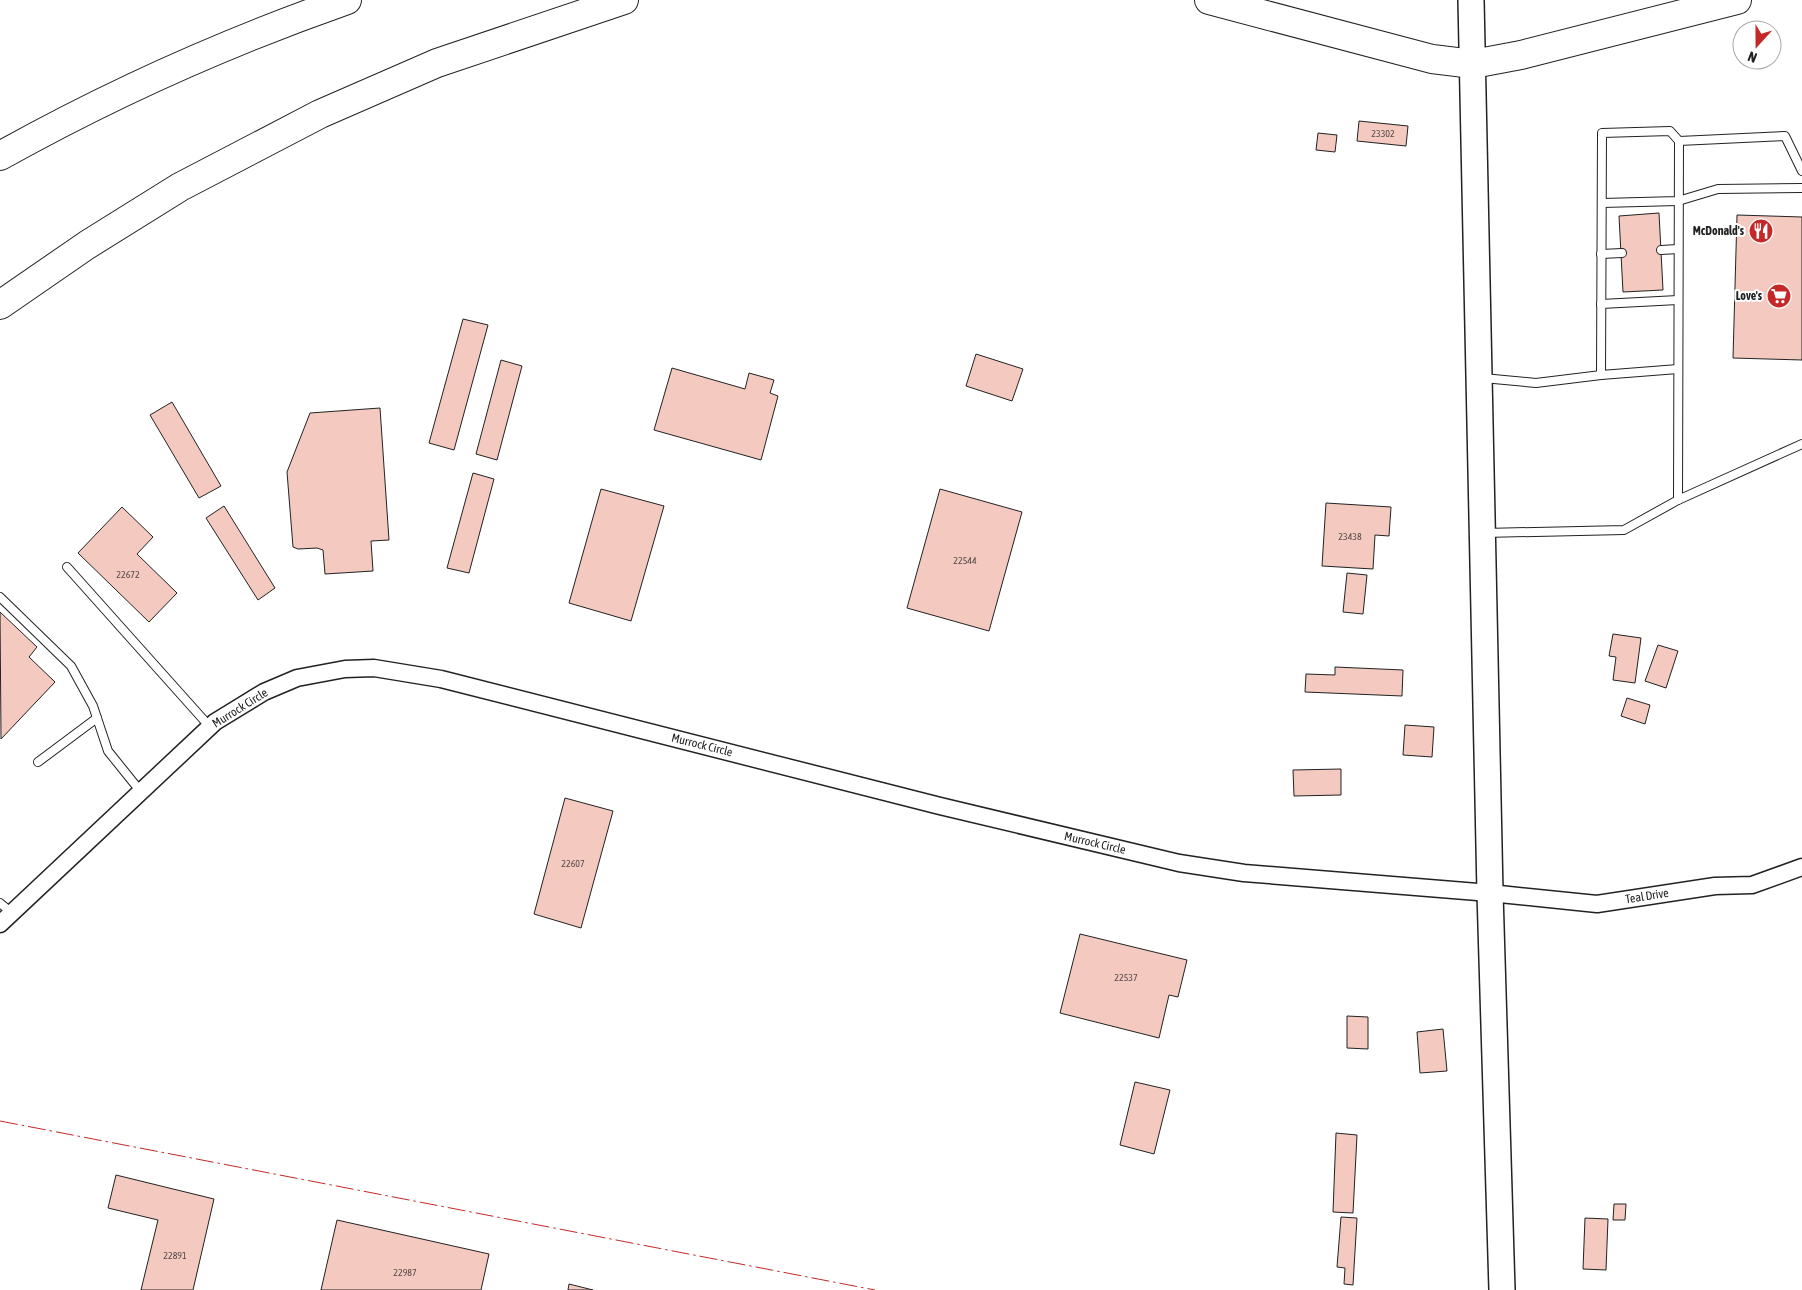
<svg xmlns="http://www.w3.org/2000/svg" width="1802" height="1290" viewBox="0 0 1802 1290" font-family="'Asap Condensed',sans-serif">
<rect width="100%" height="100%" fill="#fff"/>
<!-- building -->
<g fill="#f3c9c0" stroke="#222">
<path d="M1359,121l49,5 -2,20 -49,-5z"/>
<path d="M1318,133l19,2 -2,17 -19,-2z"/>
<path d="M1659,213l4,77 -40,2 -4,-76z"/>
<path d="M1737,215l65,2v143l-69,-2z"/>
<path d="M463,319l25,6 -34,125 -25,-7z"/>
<path d="M976,354l47,15 -11,32 -46,-15z"/>
<path d="M501,360l21,6 -25,94 -21,-6z"/>
<path d="M672,368l73,21 4,-16 25,7 -4,13 8,3 -17,64 -107,-30z"/>
<path d="M172,402l49,84 -22,12 -49,-83z"/>
<path d="M380,408l9,132 -18,1 2,30 -48,3 -2,-24 -6,-2 -19,1 -5,-2 -6,-75 23,-59z"/>
<path d="M473,473l21,6 -25,94 -22,-5z"/>
<path d="M601,489l63,17 -33,115 -62,-18z"/>
<path d="M940,489l82,23 -33,119 -82,-23z"/>
<path d="M1326,503l65,4 -2,29 -14,-1 -2,34 -51,-3z"/>
<path d="M224,506l51,82 -17,12 -52,-82z"/>
<path d="M122,507l31,30 -16,17 40,39 -28,29 -71,-69z"/>
<path d="M1347,573l20,2 -4,39 -20,-2z"/>
<path d="M0,612l37,35 -8,10 26,25 -54,57z"/>
<path d="M1613,634l28,4 -6,45 -22,-3 3,-23 -7,-1z"/>
<path d="M1658,645l20,6 -12,37 -21,-7z"/>
<path d="M1335,667l68,3 -1,26 -97,-4 1,-18 29,1z"/>
<path d="M1627,698l23,7 -5,19 -24,-8z"/>
<path d="M1405,725l29,2 -2,30 -29,-2z"/>
<path d="M1341,769v26l-47,1 -1,-26z"/>
<path d="M565,798l48,13 -32,117 -47,-14z"/>
<path d="M1080,934l107,26 -9,37 -9,-2 -10,43 -99,-25z"/>
<path d="M1347,1016l21,1v32l-21,-1z"/>
<path d="M1443,1029l4,42 -27,2 -3,-41z"/>
<path d="M1135,1082l35,8 -16,64 -34,-9z"/>
<path d="M1336,1133l21,2 -4,78 -20,-1z"/>
<path d="M116,1175l98,24 -21,91h-52l17,-70 -50,-12z"/>
<path d="M1614,1204h12l-1,16h-12z"/>
<path d="M1341,1217l16,1 -4,67 -9,-1 1,-16 -8,-1z"/>
<path d="M1585,1218l23,1 -2,51 -23,-1z"/>
<path d="M337,1220l152,34 -8,36h-160z"/>
<path d="M569,1284l24,6h-25z"/>
</g>
<g fill="none" stroke-linecap="round" stroke-linejoin="round">
<defs>
<g id="service">
<path d="M1679,141l106,-5 17,35"/>
<path d="M1602,203l76,-2 40,-12 84,-1"/>
<path d="M1661,250l17,-1"/>
<path d="M1601,254l21,-1"/>
<path d="M1601,304l77,-4"/>
<path d="M1601,375l77,-6"/>
<path d="M1483,378l53,5 65,-8 1,-242 68,-2 9,10 -1,359"/>
<path d="M1484,533l140,-3 54,-30 124,-56"/>
<path d="M67,567l143,160"/>
<path d="M0,597l71,69 22,40 15,45 33,41"/>
<path d="M38,762l59,-44"/>
<path d="M0,903l12,10"/>
</g>
<path id="minor" d="M0,924l215,-202 49,-30 33,-14 48,-9 29,-1 67,11 499,127 239,57 65,10 246,20 107,11 118,-18 37,-1 50,-18"/>
<path id="primary" d="M1471,0l19,893 12,397"/>
<g id="motorway">
<path d="M1209,0l223,59 41,5 48,-9 216,-55"/>
<path d="M0,156c111,-62 227,-114 347,-156"/>
<path d="M0,305l87,-60 93,-58 140,-73 117,-51 187,-63"/>
</g>
</defs>
<!-- service casing -->
<use href="#service" stroke="#222" stroke-width="10"/>
<!-- minor casing -->
<use href="#minor" stroke="#222" stroke-width="19"/>
<!-- primary casing -->
<use href="#primary" stroke="#222" stroke-width="28"/>
<!-- motorway casing -->
<use href="#motorway" stroke="#222" stroke-width="30"/>
<!-- service -->
<use href="#service" stroke="#fff" stroke-width="8"/>
<!-- minor -->
<use href="#minor" stroke="#fff" stroke-width="16"/>
<!-- primary -->
<use href="#primary" stroke="#fff" stroke-width="25"/>
<!-- motorway -->
<use href="#motorway" stroke="#fff" stroke-width="28"/>
<!-- power -->
<path stroke="#c62828" stroke-width="1" stroke-dasharray="18 4 2.5 4" stroke-linecap="butt" d="M0,1121l875,169"/>
</g>
<!-- icons -->
<defs>
<symbol id="restaurant-disc" viewBox="-11 -11 22 22"><circle r="9.5" fill="#c62828" stroke="#fff"/><path d="M-5-6h1v4h1v-4h1v4h1v-4h1v5L-1.5 .5V6h-2V.5L-5-1ZM5-6V6H3V1.5H1.5Q1.5-4 5-6Z" fill="#fff"/></symbol>
<symbol id="supermarket-disc" viewBox="-11 -11 22 22"><circle r="9.5" fill="#c62828" stroke="#fff"/><path d="M-6-5.5h2.5l.6 2H6L4.5 2H-2.5L-4.4-4H-6ZM-1.5 3.2a1.3 1.3 0 1 0 .1 0ZM3 3.2a1.3 1.3 0 1 0 .1 0Z" fill="#fff"/></symbol>
</defs>
<g fill-rule="evenodd">
<use href="#restaurant-disc" x="1747" y="217" width="28" height="28"/>
<use href="#supermarket-disc" x="1765" y="282" width="28" height="28"/>
</g>
<g text-anchor="middle" dominant-baseline="central" stroke-width="4" stroke-linejoin="round" paint-order="stroke">
<!-- number labels -->
<g font-size="10" fill="#564c4a">
<text x="1383" y="133">23302</text>
<text x="1350" y="536">23438</text>
<text x="965" y="560">22544</text>
<text x="128" y="574">22672</text>
<text x="573" y="863">22607</text>
<text x="1126" y="977">22537</text>
<text x="175" y="1255">22891</text>
<text x="405" y="1272">22987</text>
</g>
<!-- poi labels -->
<g font-size="12" font-weight="bold" fill="#222" stroke="#fff" text-anchor="end">
<text x="1744" y="231">McDonald's</text>
<text x="1762" y="296">Love's</text>
</g>
<!-- street labels -->
<g font-size="12" fill="#222" stroke="#fff">
<text transform="translate(240 708) rotate(-32)">Murrock Circle</text>
<text transform="translate(702 745) rotate(14)">Murrock Circle</text>
<text transform="translate(1095 843) rotate(13)">Murrock Circle</text>
<text transform="translate(1647 896) rotate(-9)">Teal Drive</text>
</g>
</g>
<!-- north arrow -->
<g transform="translate(1757 45) rotate(201)"><circle r="24" fill="#ffffff" stroke="#a7a7a7"/>
<path d="M0-4L9 19L0 12L-9 19Z" fill="#c62828"/>
<text y="-8" font-size="14" font-weight="bold" text-anchor="middle" fill="#222222">N</text>
</g>
</svg>
